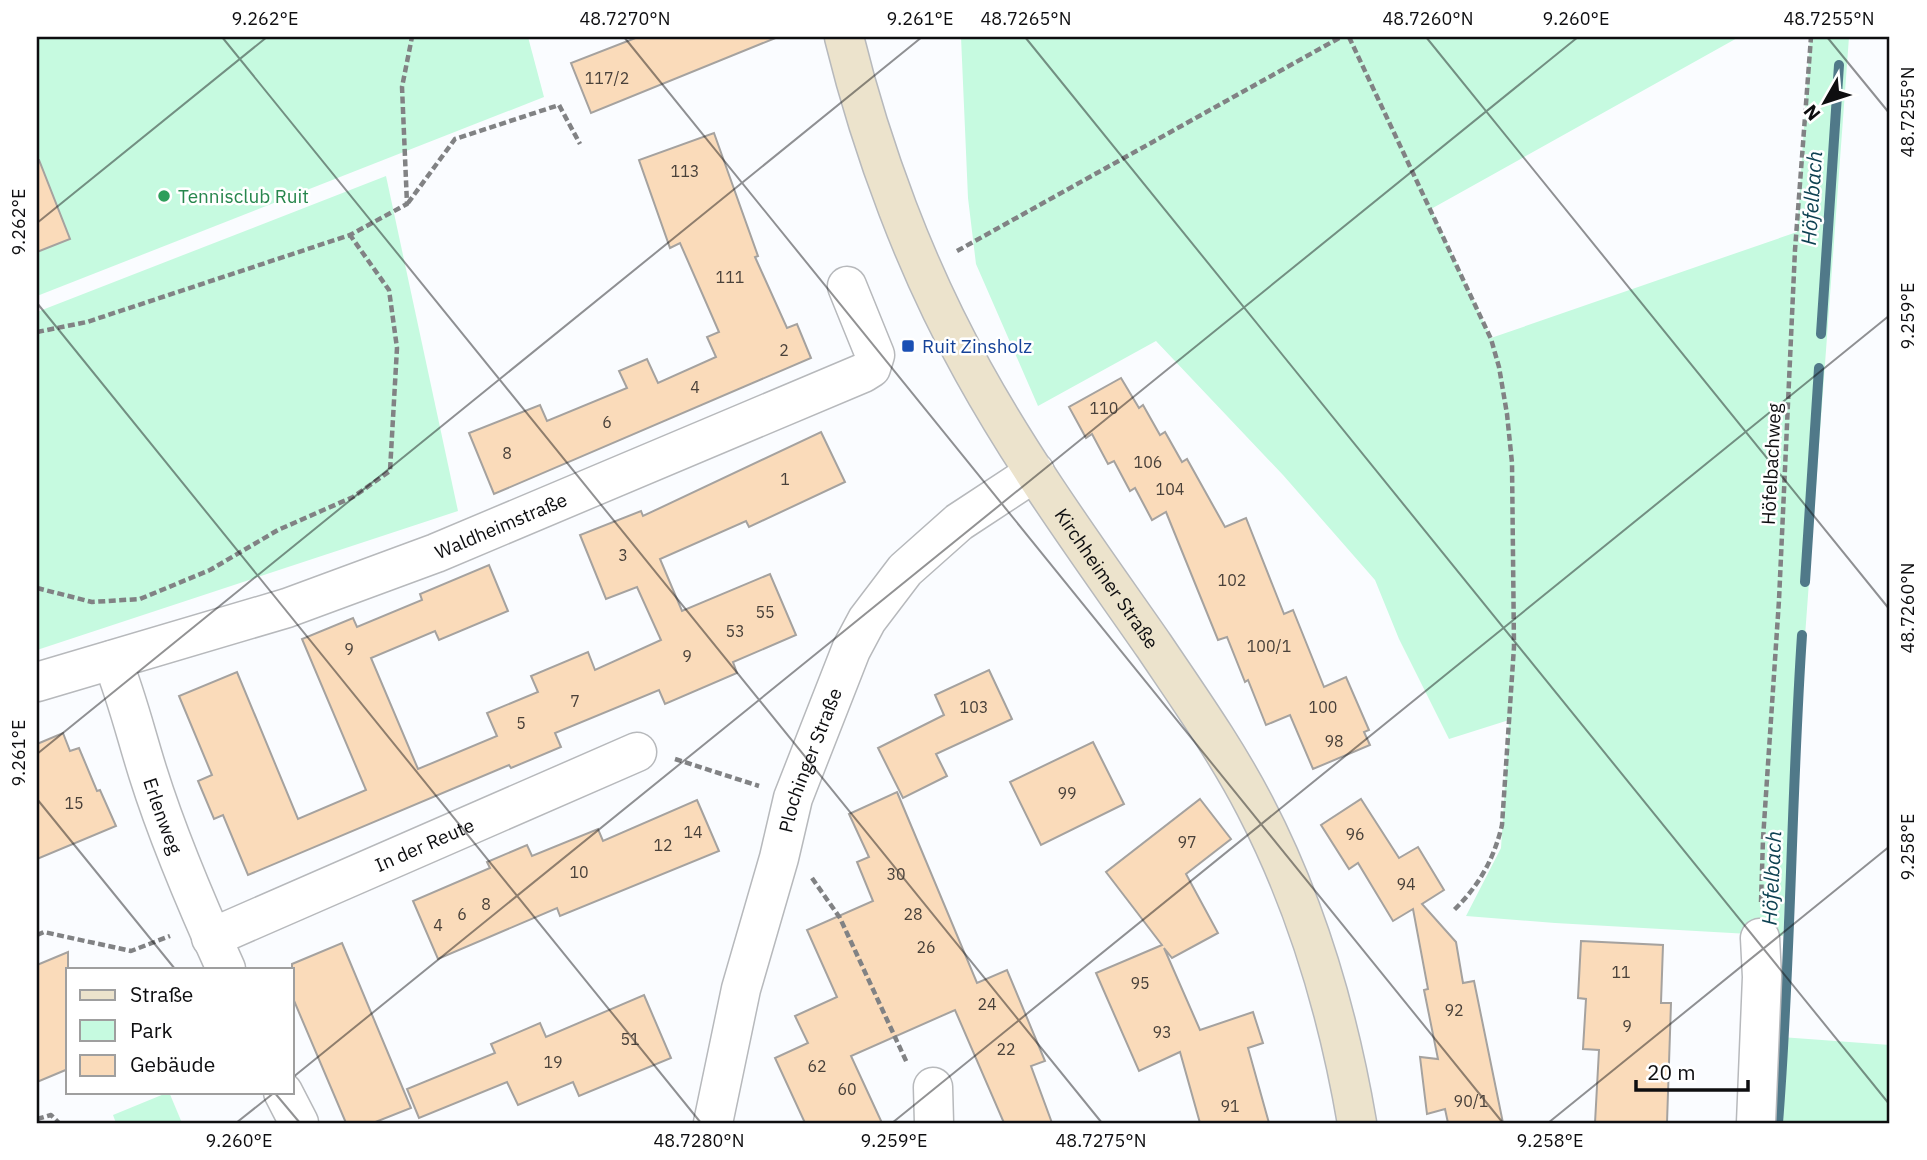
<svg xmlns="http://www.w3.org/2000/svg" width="1927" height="1160" viewBox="0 0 1927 1160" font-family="'IBM Plex Sans',sans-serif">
<rect width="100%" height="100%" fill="#fafcff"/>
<!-- green -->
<g fill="#c6fae0">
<path d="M37,37h491l16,60 -507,199z"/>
<path d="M961,37h778l-308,172 60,129 306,-106 13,-195h39l-66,899 -228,-13 -89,-7 35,-68 8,-128 -60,19 -50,-100 -24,-59 -92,-105 -127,-134 -118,65 -62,-142 -8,-66z"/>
<path d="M386,176l72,335 -421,139v-338z"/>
<path d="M1781,1037l109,8v78h-112z"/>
<path d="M169,1092l13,31h-66l-3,-8z"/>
</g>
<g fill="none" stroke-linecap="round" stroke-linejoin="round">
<!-- stream -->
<g stroke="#507989" stroke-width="10">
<path d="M1821,334l18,-269"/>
<path d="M1805,582l14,-214"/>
<path d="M1778,1123c13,-162 13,-326 24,-488"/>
</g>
</g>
<!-- building -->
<g fill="#fadbba" stroke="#a5a29f" stroke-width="2">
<path d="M638,37h140l-187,76 -20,-50z"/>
<path d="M714,133l44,123 -3,1 32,71 10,-4 14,34 -317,136 -25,-61 71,-28 7,16 80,-33 -8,-17 28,-12 11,24 58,-26 -9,-20 12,-5 -39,-89 -10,5 -31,-88z"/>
<path d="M37,160h2l31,79 -33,13z"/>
<path d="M1121,378l18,30 4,-3 17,30 5,-3 17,30 5,-3 38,68 21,-9 38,96 9,-4 31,77 22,-10 23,53 -5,2 6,13 -57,24 -23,-54 -24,10 -18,-45 -3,2 -18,-45 -9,3 -52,-128 -14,8 -17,-32 -5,3 -16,-30 -6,3 -16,-30 -6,4 -17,-31z"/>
<path d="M821,432l24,50 -96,45 -3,-6 -86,38 22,52 88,-37 26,61 -63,27 4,11 -72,31 -6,-14 -104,43 6,14 -50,21 -2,-3 -261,110 -25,-60 -9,4 -16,-38 14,-6 -33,-79 58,-24 61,147 68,-29 -64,-151 51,-21 4,9 65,-27 -2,-6 69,-29 19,46 -69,29 -4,-9 -64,27 47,111 79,-33 -10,-23 51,-21 -7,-16 57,-24 7,18 66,-30 -24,-53 -31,12 -26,-64 61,-24 2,5z"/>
<path d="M989,670l23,49 -76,35 11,22 -44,22 -25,-50 66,-33 -9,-20z"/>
<path d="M63,733l7,18 9,-3 18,43 3,-1 16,36 -79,33v-115z"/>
<path d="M1093,742l31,62 -83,41 -31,-63z"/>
<path d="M897,792l80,191 30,-13 38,91 -14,5 21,57h-48l-49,-113 -104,46 31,67h-77l-30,-65 33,-15 -13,-27 42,-19 -30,-67 66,-29 -16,-39 12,-5 -20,-43z"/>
<path d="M1200,799l31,40 -45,35 32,59 -46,25 -8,-10 36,82 53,-18 10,31 -15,5 21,75h-69l-20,-71 -41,19 -43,-98 66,-28 -56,-73z"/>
<path d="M1361,799l38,59 19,-11 26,43 -22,14 34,38 7,41 11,-2 29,142h-55l-3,-14 -18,5 -7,-57 18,2 -14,-69 4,-1 -15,-80 -20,12 -35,-58 -9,6 -28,-44z"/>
<path d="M697,800l22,51 -159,65 -3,-8 -119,51 -25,-58 77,-33 -3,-6 40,-17 5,11 66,-27 5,12z"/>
<path d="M1581,941l82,4 -2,58h10l-4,120h-72l4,-73 -16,-1 3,-50 -8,-1z"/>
<path d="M342,943l69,165 -38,15h-27l-54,-127v-32z"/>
<path d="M68,952v117l-31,13v-117z"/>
<path d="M644,995l27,63 -92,38 -6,-14 -55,23 -11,-23 -88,36 -12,-29 88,-36 -4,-9 49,-21 6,14z"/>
</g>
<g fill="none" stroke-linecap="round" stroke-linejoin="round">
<defs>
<g id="minor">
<path id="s1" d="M112,660c15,37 24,75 36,113 21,67 49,132 78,196"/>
<path id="s2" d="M37,682l250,-74 149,-55 427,-180 8,-5 4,-13 -28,-69"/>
<path id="s3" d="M211,938l426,-186"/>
<path d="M933,1087l1,36"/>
<path d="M283,1092l16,31"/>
<path id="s4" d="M713,1123l28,-134 38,-131 14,-60 58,-148 16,-30 38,-50 54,-48 76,-50"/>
<path d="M1756,1123l6,-146 -2,-39"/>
</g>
<g id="secondary">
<path id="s5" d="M844,37c28,114 72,232 129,334 53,96 119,186 181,275 35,52 72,104 101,160 52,100 83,206 102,317"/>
</g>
</defs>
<!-- minor casing -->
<use href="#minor" stroke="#b7b9bc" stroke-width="41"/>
<!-- secondary casing -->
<use href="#secondary" stroke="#b7b9bc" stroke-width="41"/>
<!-- path -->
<g stroke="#818284" stroke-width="4.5" stroke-dasharray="7 3.5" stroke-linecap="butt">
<path d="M1349,37l142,302 8,28 8,47 5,49 2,184 -12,178c-8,34 -23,61 -49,86"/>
<path d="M408,203l47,-64 104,-34 21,39"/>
<path d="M957,251l384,-214"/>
<path d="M37,332l50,-10 263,-87 57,-31 -5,-117 10,-50"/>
<path d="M37,588l55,14 48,-3 70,-29 68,-40 75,-33 37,-26 7,-123 -8,-58 -39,-55"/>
<path d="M675,759l84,27"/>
<path d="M812,878l28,40 67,145"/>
<path d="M1761,902l2,-63 16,-239 16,-350 16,-213"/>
<path d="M37,935l7,-3 87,19 39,-15"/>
<path d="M37,1119l14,-4 8,8"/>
</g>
<!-- minor -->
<use href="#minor" stroke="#fff" stroke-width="38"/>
<!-- secondary -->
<use href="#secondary" stroke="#ece3cc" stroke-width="38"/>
</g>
<!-- ticks -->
<path fill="none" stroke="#0e0e10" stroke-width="2" stroke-opacity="0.45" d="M222,37l880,1086M624,37l879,1086M1025,37l865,1068M1426,37l464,573M1827,37l63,77M37,223l230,-186M37,303l664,820M37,754l885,-717M37,799l138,170M292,1078l1286,-1041M274,1092l26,31M236,1123l39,-31M892,1123l998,-808M1548,1123l342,-277"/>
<!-- markers -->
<circle fill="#2e9e5b" stroke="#fff" stroke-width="2.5" cx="164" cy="196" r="7"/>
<rect fill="#1a4fb4" stroke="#fff" stroke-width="2.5" x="901" y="339" width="14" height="14" rx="3.5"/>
<g text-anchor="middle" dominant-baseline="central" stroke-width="5" stroke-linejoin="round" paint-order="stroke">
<!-- number labels -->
<g font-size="16" fill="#49413a">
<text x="607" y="78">117/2</text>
<text x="685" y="171">113</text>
<text x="730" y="277">111</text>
<text x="784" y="350">2</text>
<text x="695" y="387">4</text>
<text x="1104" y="408">110</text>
<text x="607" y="422">6</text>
<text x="507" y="453">8</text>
<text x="1148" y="462">106</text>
<text x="785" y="479">1</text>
<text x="1170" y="489">104</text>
<text x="623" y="555">3</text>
<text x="1232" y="580">102</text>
<text x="765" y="612">55</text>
<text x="735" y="631">53</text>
<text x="1269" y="646">100/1</text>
<text x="349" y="649">9</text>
<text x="687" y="656">9</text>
<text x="575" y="701">7</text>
<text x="974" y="707">103</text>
<text x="1323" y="707">100</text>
<text x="521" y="723">5</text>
<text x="1334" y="741">98</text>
<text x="1067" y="793">99</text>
<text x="74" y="803">15</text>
<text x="693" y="832">14</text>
<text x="1355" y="834">96</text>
<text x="1187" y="842">97</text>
<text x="663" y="845">12</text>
<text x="579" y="872">10</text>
<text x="896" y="874">30</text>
<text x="1406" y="884">94</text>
<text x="486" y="904">8</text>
<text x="462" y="914">6</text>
<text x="913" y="914">28</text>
<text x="438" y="925">4</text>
<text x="926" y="947">26</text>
<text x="1621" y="972">11</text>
<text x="1140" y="983">95</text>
<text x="987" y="1004">24</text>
<text x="1454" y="1010">92</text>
<text x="1627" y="1026">9</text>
<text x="1162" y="1032">93</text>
<text x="630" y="1039">51</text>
<text x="1006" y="1049">22</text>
<text x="553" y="1062">19</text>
<text x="817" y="1066">62</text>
<text x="847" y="1089">60</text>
<text x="1471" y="1101">90/1</text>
<text x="1230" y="1106">91</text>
</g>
<!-- leisure labels -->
<g font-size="19" fill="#27864d" stroke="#fff" text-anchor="start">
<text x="178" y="196">Tennisclub Ruit</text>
</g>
<!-- transit labels -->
<g font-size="19" fill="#164399" stroke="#fff" text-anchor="start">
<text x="922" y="346">Ruit Zinsholz</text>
</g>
<!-- street labels -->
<g font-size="19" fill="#0e0e10" stroke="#fff">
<text transform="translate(1771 464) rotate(-87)">Höfelbachweg</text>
<text stroke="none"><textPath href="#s2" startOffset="490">Waldheimstraße</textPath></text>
<text stroke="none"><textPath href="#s5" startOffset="606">Kirchheimer Straße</textPath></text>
<text stroke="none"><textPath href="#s4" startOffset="376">Plochinger Straße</textPath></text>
<text stroke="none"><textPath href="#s1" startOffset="164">Erlenweg</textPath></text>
<text stroke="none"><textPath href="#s3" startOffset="233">In der Reute</textPath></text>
</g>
<!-- water labels -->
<g font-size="21" font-style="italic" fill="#0e4252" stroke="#fff">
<text transform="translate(1811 198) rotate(-86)">Höfelbach</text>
<text transform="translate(1771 878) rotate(-87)">Höfelbach</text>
</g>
</g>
<!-- border -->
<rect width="1927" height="1160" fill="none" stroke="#ffffff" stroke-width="77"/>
<!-- legend -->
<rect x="66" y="968" width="228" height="126" fill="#ffffff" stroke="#9f9f9f" stroke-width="2"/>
<rect x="80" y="990" width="35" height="10" fill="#ece3cc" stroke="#9f9f9f" stroke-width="2"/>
<text x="130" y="1002" font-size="21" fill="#0e0e10">Straße</text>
<rect x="80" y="1020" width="35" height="21" fill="#c6fae0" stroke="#9f9f9f" stroke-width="2"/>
<text x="130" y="1038" font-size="21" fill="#0e0e10">Park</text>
<rect x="80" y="1055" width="35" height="21" fill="#fadbba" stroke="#9f9f9f" stroke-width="2"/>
<text x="130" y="1072" font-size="21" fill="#0e0e10">Gebäude</text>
<!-- north arrow -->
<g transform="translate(1825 102) rotate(231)" stroke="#ffffff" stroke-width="5" paint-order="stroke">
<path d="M0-5L12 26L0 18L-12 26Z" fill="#0e0e10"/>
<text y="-10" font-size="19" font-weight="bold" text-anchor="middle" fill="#0e0e10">N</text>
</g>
<!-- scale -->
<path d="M1636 1080v10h112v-10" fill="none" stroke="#0e0e10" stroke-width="3.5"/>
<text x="1647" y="1080" font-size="21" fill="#0e0e10" stroke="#ffffff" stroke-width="5" paint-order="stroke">20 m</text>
<rect x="38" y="38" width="1850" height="1084" fill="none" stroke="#0e0e10" stroke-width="2.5"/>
<g font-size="18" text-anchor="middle" fill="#0e0e10">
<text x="265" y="25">9.262°E</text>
<text x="625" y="25">48.7270°N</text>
<text x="920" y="25">9.261°E</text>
<text x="1026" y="25">48.7265°N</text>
<text x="1428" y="25">48.7260°N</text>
<text x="1576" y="25">9.260°E</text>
<text x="1829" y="25">48.7255°N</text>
<text transform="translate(1908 112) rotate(-90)" y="6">48.7255°N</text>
<text transform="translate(19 222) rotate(-90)" y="6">9.262°E</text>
<text transform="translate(1908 316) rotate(-90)" y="6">9.259°E</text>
<text transform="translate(1908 608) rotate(-90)" y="6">48.7260°N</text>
<text transform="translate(19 753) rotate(-90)" y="6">9.261°E</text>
<text transform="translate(1908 847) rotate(-90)" y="6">9.258°E</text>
<text x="239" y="1147">9.260°E</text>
<text x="699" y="1147">48.7280°N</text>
<text x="894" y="1147">9.259°E</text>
<text x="1101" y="1147">48.7275°N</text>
<text x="1550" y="1147">9.258°E</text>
</g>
</svg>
